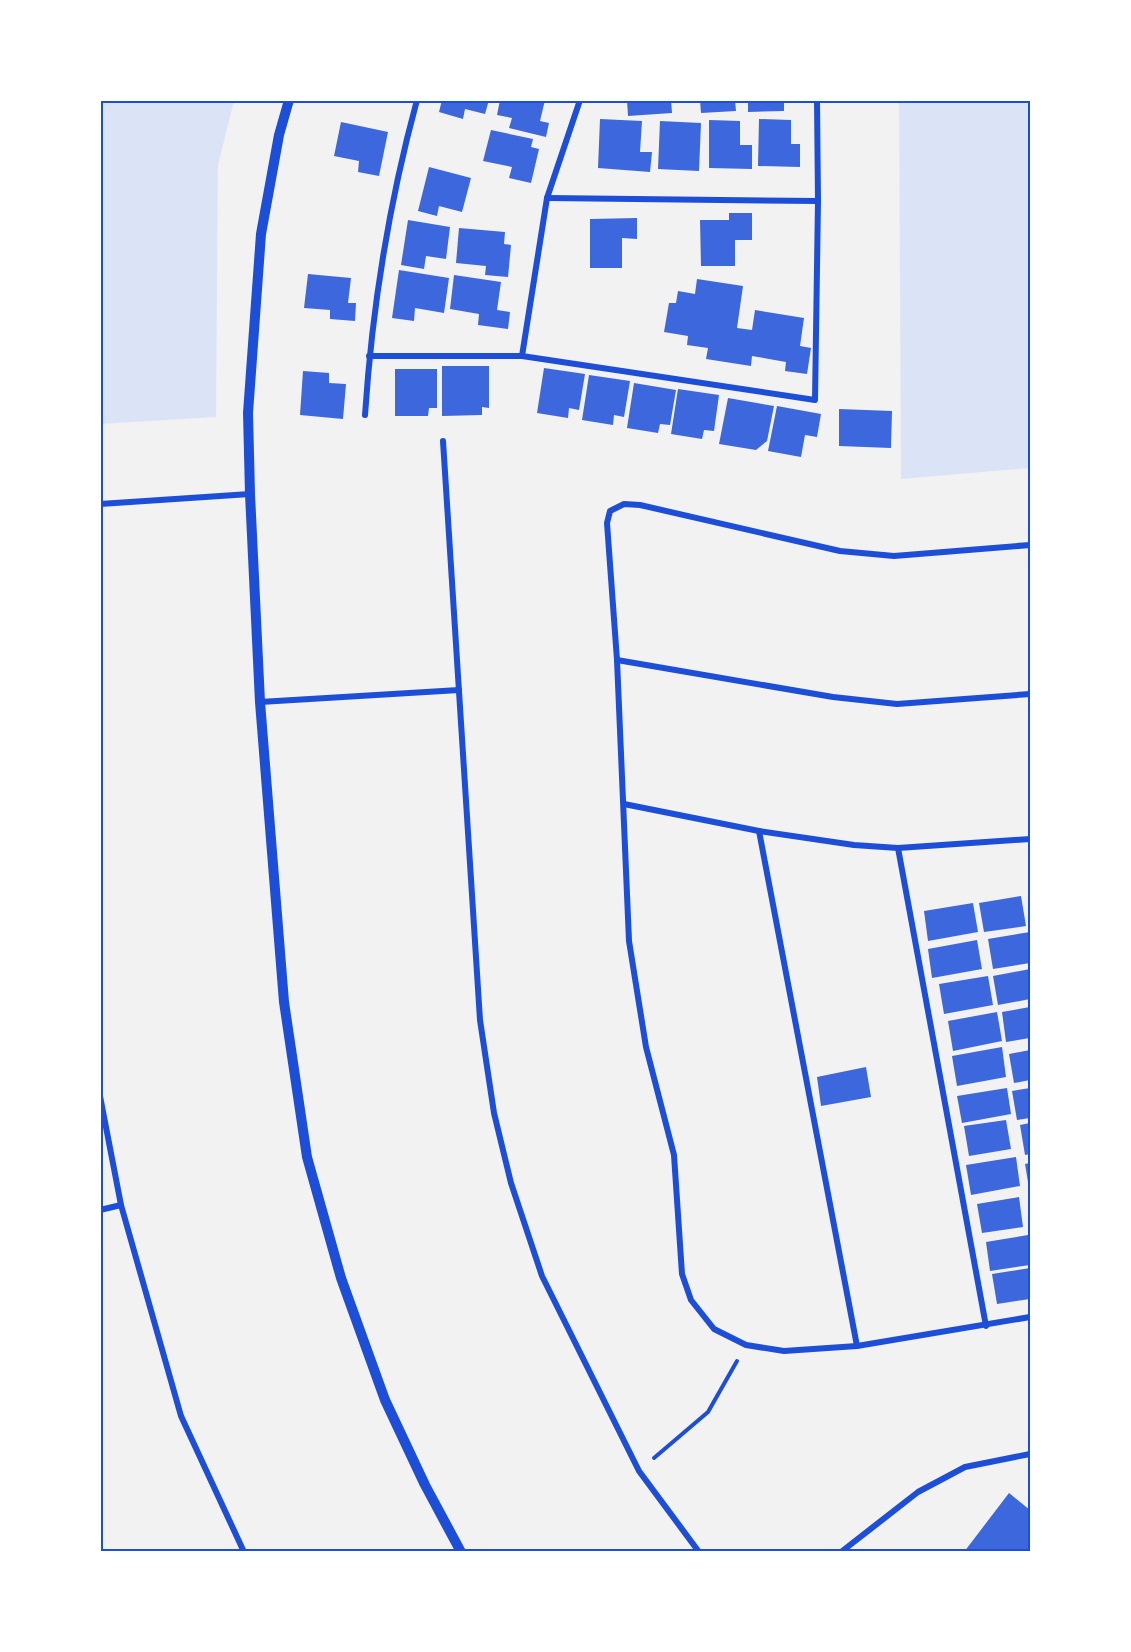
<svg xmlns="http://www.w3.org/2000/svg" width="1131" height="1652" viewBox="0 0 1131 1652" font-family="Karla,sans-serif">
<rect width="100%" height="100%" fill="#f2f2f2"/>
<!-- green -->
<g fill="#dbe4f7">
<path d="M101,100l133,1 -16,64 -2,252 -115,7z"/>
<path d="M899,101h131v367l-129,11z"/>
</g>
<!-- building -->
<g fill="#3d67dc">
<path d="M442,100h47l-4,14 -20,-5 -2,10 -24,-7z"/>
<path d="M500,100h45l-5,21 9,2 -3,14 -37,-9 3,-10 -15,-3z"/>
<path d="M627,100h44l1,13 -44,3z"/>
<path d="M700,100h35l1,11 -35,2z"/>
<path d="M748,100h36v11l-36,1z"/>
<path d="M600,119l42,2 -2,31h12l-2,20 -52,-4z"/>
<path d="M759,119l32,1v24h9v23l-42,-1z"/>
<path d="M709,120l31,1v24h12v24l-43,-1z"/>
<path d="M660,121l41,2 -2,48 -41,-2z"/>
<path d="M341,122l47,10 -9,44 -21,-4 1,-11 -25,-5z"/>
<path d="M491,130l42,9 -2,8 8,2 -8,34 -22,-5 3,-11 -29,-6z"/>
<path d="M429,167l42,11 -9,34 -23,-6 -2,10 -19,-5z"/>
<path d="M729,213h23v27h-17v26h-34l-1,-46h29z"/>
<path d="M637,218v21l-15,-1v30h-32v-49z"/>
<path d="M408,220l42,7 -4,32 -20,-3 -2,13 -23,-4z"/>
<path d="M459,228l46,4 -1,12 7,1 -3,32 -23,-2 1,-9 -30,-3z"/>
<path d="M399,270l50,8 -5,35 -29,-5 -1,13 -22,-3z"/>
<path d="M308,274l43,4 -3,25h8l-1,18 -25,-2v-9l-26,-2z"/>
<path d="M454,275l47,7 -4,28 13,2 -2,17 -30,-4 1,-11 -29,-5z"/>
<path d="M697,279l46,7 -6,42 15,2 3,-20 49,8 -4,28 11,2 -4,26 -22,-3 1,-9 -34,-6 -1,10 -45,-7 2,-11 -21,-3 1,-9 -24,-4 5,-29h7l2,-12 17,3z"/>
<path d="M442,366h47v42l-7,-1v8l-40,1z"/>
<path d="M544,368l41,6 -6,36 -10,-2 -1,10 -31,-5z"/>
<path d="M395,369h42v39h-8l-1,8h-33z"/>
<path d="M303,371l26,2v10l17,1 -3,35 -43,-4z"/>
<path d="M589,375l41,6 -6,36 -10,-2 -1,10 -31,-5z"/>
<path d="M634,383l42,7 -6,35 -10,-1 -2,9 -31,-5z"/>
<path d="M678,389l41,6 -5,36 -10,-1 -2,9 -31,-5z"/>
<path d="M728,398l46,8 -7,35 -11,9 -37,-6z"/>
<path d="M777,406l44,8 -4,23 -12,-2 -4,22 -33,-6z"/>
<path d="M839,409l53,2 -1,37 -52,-2z"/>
<path d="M1021,896l5,30 -42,6 -5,-29z"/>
<path d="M973,903l5,29 -50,9 -4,-30z"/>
<path d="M1030,932v31l-37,6 -5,-30z"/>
<path d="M977,940l5,29 -50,9 -4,-29z"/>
<path d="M1030,969v30l-32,6 -5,-29z"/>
<path d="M988,976l5,29 -49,9 -5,-30z"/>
<path d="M1030,1007v31l-24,4 -4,-30z"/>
<path d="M997,1012l5,29 -49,10 -5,-30z"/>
<path d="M1002,1047l4,30 -49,9 -5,-30z"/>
<path d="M1030,1050v30l-16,3 -5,-29z"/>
<path d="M866,1067l5,30 -50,9 -4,-29z"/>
<path d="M1007,1088l4,26 -49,9 -5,-27z"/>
<path d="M1030,1088v30l-13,2 -5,-29z"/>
<path d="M1006,1120l5,29 -42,7 -5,-30z"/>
<path d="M1030,1123v31l-5,1 -5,-30z"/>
<path d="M1016,1157l4,29 -49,9 -5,-30z"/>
<path d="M1030,1163v25h-1l-4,-24z"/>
<path d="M1019,1197l4,30 -41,6 -5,-29z"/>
<path d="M1028,1235l2,30 -40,6 -4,-29z"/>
<path d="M1030,1268v31l-33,5 -5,-30z"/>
<path d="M1009,1493l21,17v42h-66z"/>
</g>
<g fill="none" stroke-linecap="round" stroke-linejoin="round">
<!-- path -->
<path stroke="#1d4ed8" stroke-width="4" d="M654,1458l54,-46 29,-51"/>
<!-- minor -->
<g stroke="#1d4ed8" stroke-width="6">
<path d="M547,198l271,3"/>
<path d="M369,356h153l293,44 3,-199 -1,-101"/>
<path d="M522,356l25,-158 33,-98"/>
<path d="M365,415c7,-106 24,-212 52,-315"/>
<path d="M443,441l37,579 14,93 17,70 31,93 97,195 60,81"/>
<path d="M100,504l150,-10"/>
<path d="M1030,545l-136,11 -54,-5 -200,-46 -16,-1 -14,7 -3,12 10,137 12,281 17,106 28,108 8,119 9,26 23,29 32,16 38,6 73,-5 173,-29"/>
<path d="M617,660l216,37 64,7 133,-10"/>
<path d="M260,702l199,-12"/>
<path d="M624,804l135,27 95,14 44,3 132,-9"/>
<path d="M759,831l98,515"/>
<path d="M898,848l88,478"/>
<path d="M100,1096l21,109 60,211 63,136"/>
<path d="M100,1210l21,-5"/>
<path d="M841,1552l77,-60 47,-25 65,-13"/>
</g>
<!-- tertiary -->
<path stroke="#1d4ed8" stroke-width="10" d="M289,100l-10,35 -18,99 -13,179 2,81 10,208 24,300 23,155 34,121 44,122 40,85 36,67"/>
</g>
<!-- border -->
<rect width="1131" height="1652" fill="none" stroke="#ffffff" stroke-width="204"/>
<rect x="102" y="102" width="927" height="1448" fill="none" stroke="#1d4ed8" stroke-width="2"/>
</svg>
